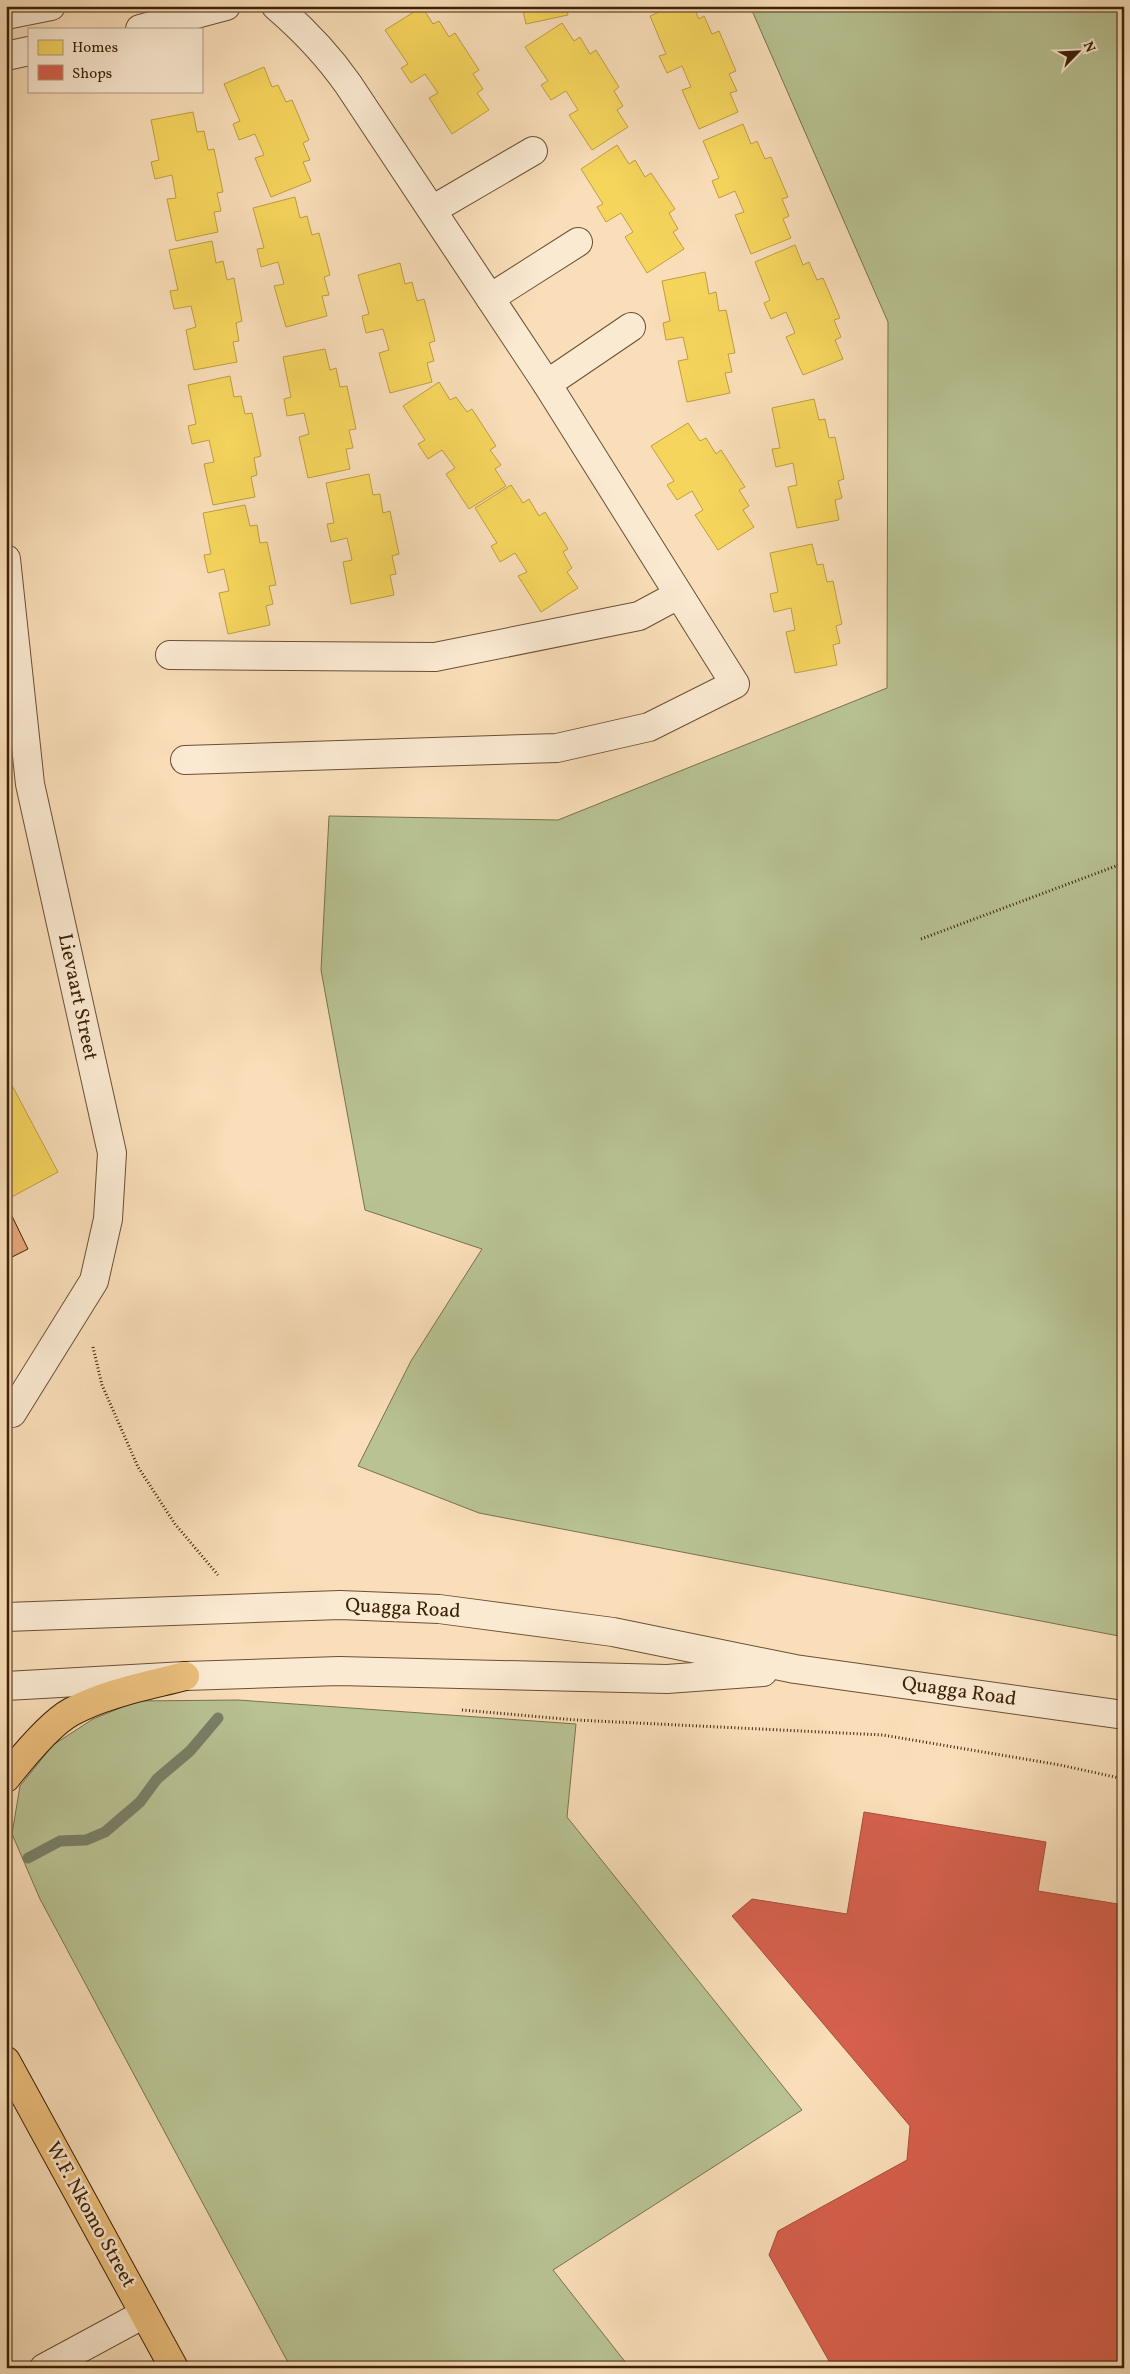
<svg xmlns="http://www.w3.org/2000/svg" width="1130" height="2374" viewBox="0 0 1130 2374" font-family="Vollkorn,serif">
<rect width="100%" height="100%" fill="#f9deb9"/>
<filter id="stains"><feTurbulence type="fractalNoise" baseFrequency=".004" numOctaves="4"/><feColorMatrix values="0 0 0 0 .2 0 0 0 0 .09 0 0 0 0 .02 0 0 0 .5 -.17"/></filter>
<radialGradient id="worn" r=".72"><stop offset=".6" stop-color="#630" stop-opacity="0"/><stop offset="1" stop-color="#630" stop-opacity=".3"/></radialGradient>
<!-- green -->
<g fill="#b8c293" stroke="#7a724c">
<path d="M750,6h374v1631l-645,-124 -121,-47 53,-105 71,-112 -117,-39 -44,-240 8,-154 229,4 329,-132 1,-366z"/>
<path d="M238,1700l338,24 -9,93 235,293 -249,160 77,98h-339l-251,-469 -28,-65 8,-48 33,-41 40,-26 44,-18z"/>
</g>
<!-- homes -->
<g fill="#f6d55c" stroke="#be9f42">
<path d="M522,6h44l2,9 -42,9z"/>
<path d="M673,6h20l6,13 5,-3 8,18 7,-3 17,40 -7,3 8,17 -7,2 8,19 -39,17 -17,-39 9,-3 -9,-21 -15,7 -8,-17 7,-2 -16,-38z"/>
<path d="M422,7l11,17 6,-3 10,16 6,-4 24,37 -6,4 10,15 -6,4 12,17 -37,24 -23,-36 9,-5 -13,-19 -14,9 -10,-15 7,-4 -23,-34z"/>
<path d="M562,23l12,18 6,-4 10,17 6,-4 23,37 -5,4 9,15 -6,4 11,17 -36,23 -23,-35 9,-5 -12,-19 -15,9 -10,-15 7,-4 -23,-34z"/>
<path d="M264,67l8,20 6,-2 8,17 6,-2 17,40 -6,3 7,17 -7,2 8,19 -40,16 -16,-39 9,-3 -9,-21 -16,6 -6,-16 7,-3 -16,-37z"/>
<path d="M193,112l4,20 7,-1 4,19 6,-1 9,43 -6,1 4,18 -7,1 4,20 -42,9 -9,-42 9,-1 -4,-23 -17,4 -4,-17 8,-2 -8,-40z"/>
<path d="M743,124l8,20 6,-3 8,18 6,-2 17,40 -6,2 7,17 -6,3 8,19 -40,16 -16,-39 9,-3 -9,-21 -16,7 -7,-17 7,-3 -16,-37z"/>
<path d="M617,145l12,19 6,-4 10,17 6,-4 24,36 -6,4 9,16 -5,3 11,17 -37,24 -22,-36 8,-5 -12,-19 -15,9 -9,-15 6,-3 -22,-35z"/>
<path d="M295,197l5,21 7,-2 5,19 7,-2 11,42 -6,2 5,18 -7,1 5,20 -41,11 -12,-41 10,-2 -6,-22 -17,5 -4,-18 7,-1 -11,-40z"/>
<path d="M212,241l4,22 7,-2 4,19 7,-2 8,43 -6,2 3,18 -6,1 4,20 -43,8 -8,-40 10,-3 -5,-21 -17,3 -4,-18 8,-1 -9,-40z"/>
<path d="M795,245l8,20 6,-3 8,18 6,-2 17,40 -6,2 7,17 -6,3 8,19 -40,16 -17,-38 9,-4 -9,-21 -15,7 -7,-16 6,-3 -15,-38z"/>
<path d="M400,263l5,21 7,-2 5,19 7,-2 11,42 -6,2 5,18 -7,2 5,19 -42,11 -11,-40 10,-3 -6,-21 -17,4 -4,-17 7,-2 -11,-39z"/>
<path d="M705,272l4,22 7,-2 3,19 7,-1 9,43 -7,1 4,18 -7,1 5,20 -43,9 -9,-41 10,-2 -5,-22 -17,3 -3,-17 7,-2 -8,-40z"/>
<path d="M325,349l5,21 6,-2 4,19 7,-1 9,43 -7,1 4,18 -7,1 4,20 -42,9 -9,-41 10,-3 -5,-21 -17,3 -3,-17 7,-2 -8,-40z"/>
<path d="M230,376l4,21 7,-1 4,18 7,-1 9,43 -7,2 3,17 -6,2 4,20 -42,8 -9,-41 10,-2 -5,-22 -17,4 -4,-18 8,-2 -8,-39z"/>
<path d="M439,382l11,18 6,-3 11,15 5,-3 24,37 -6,4 11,15 -6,4 11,17 -37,23 -23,-35 9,-6 -13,-18 -14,9 -10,-15 7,-4 -22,-34z"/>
<path d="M814,399l5,21 6,-1 4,19 6,-1 9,42 -6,2 4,17 -7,2 4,20 -42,8 -9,-41 9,-2 -4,-22 -17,4 -4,-18 8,-1 -8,-40z"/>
<path d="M688,423l12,18 6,-3 10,16 5,-4 24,37 -6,3 10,16 -6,4 11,17 -36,23 -23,-35 8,-5 -11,-19 -15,9 -10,-15 7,-4 -23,-35z"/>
<path d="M369,474l4,21 7,-1 3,19 7,-2 9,43 -7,2 4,18 -6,1 4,20 -43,9 -8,-42 9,-2 -5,-22 -16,4 -4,-18 7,-1 -8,-40z"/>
<path d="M511,485l12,18 6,-4 10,17 6,-4 23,37 -5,3 9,16 -5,4 11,16 -37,24 -23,-36 9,-4 -12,-19 -15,9 -9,-16 6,-3 -22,-35z"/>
<path d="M245,505l5,21 7,-1 3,18 7,-1 9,43 -7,1 4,18 -7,2 4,19 -42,9 -9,-41 10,-2 -5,-22 -16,4 -4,-18 7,-1 -8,-41z"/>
<path d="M812,544l5,21 6,-1 4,18 6,-1 9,43 -6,2 4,17 -7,2 4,20 -42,8 -9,-41 9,-2 -4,-22 -17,4 -4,-18 8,-2 -8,-39z"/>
<path d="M6,1074l52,98 -52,28z"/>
</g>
<!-- shops -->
<path fill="#d6604d" stroke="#a84d37" d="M864,1812l182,30 -8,49 86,14v463h-291l-64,-113 9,-24 129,-71 3,-34 -178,-210 20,-17 95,15z"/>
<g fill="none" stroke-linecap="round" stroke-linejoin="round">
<!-- stream -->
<path stroke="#787f67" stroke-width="11" d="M28,1858l32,-17 26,-1 19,-8 35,-30 17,-23 33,-28 28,-33"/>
</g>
<!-- building -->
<path fill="#e7a579" stroke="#3c2105" d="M10,1212l18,37 -22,11v-46z"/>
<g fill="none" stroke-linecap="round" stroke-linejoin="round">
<defs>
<g id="minor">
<path d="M6,15l45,-9"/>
<path d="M140,29l86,-23"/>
<path d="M6,56l23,-5"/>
<path d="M432,210l101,-59"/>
<path d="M490,298l88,-56"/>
<path d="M547,384l84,-57"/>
<path d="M6,559l24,225 82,369 -4,66 -14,62 -82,132"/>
<path d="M170,655l265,2 204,-41 39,-21"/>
<path d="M185,760l372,-12 92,-21 86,-43 -188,-300 -199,-300c-21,-30 -44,-54 -72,-78"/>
<path d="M6,1617l334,-12 99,4 174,23 182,37 329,46"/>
<path d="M6,1686l179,-10 154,-5 328,8 96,-7"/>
<path d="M44,2368l100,-54"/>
</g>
<g id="major">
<path d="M6,1778c15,-19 45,-55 65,-66 35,-19 76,-26 114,-36"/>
<path d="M6,2061l168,307"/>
</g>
</defs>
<!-- minor casing -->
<use href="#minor" stroke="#6b5032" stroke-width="30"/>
<!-- major casing -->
<use href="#major" stroke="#3c2105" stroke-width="30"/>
<!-- path -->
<g stroke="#3c2105" stroke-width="3" stroke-dasharray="1 2.5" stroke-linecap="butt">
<path d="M921,939l203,-76"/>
<path d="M93,1347l9,38 36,82 37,57 43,51"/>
<path d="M462,1710l114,10 307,15 177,30 64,14"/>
</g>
<!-- minor -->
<use href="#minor" stroke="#fbead2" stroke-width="28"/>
<!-- major -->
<use href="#major" stroke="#ecbf7c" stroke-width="28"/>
</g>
<g text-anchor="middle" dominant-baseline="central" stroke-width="5" stroke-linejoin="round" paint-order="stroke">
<!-- street labels -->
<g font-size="20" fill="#3c2105" stroke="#fbead2">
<text transform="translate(77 997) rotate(78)">Lievaart Street</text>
<text transform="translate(403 1609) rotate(3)">Quagga Road</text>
<text transform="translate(959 1692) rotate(8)">Quagga Road</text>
<text transform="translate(90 2215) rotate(61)">W.F. Nkomo Street</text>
</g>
</g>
<!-- margin -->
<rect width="1130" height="2374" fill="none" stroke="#f9deb9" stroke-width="25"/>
<rect x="8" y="8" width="1115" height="2359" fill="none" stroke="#3c2105" stroke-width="2.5"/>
<rect x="12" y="12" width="1105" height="2349" fill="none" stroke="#3c2105"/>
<!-- legend -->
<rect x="28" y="28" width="175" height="65" fill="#fbead2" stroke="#af9a80"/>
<rect x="38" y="40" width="25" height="15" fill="#f6d55c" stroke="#af9a80"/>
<text x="72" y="52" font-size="15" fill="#3c2105">Homes</text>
<rect x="38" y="65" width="25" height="15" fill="#d6604d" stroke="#af9a80"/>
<text x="72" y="78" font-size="15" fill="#3c2105">Shops</text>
<!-- north arrow -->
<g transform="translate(1078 52) rotate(66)" stroke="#fbead2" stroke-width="4" paint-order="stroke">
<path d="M0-4L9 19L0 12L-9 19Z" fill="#3c2105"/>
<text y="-8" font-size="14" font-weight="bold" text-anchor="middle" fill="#3c2105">N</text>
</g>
<rect width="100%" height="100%" filter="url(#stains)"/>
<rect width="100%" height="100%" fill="url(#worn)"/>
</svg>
